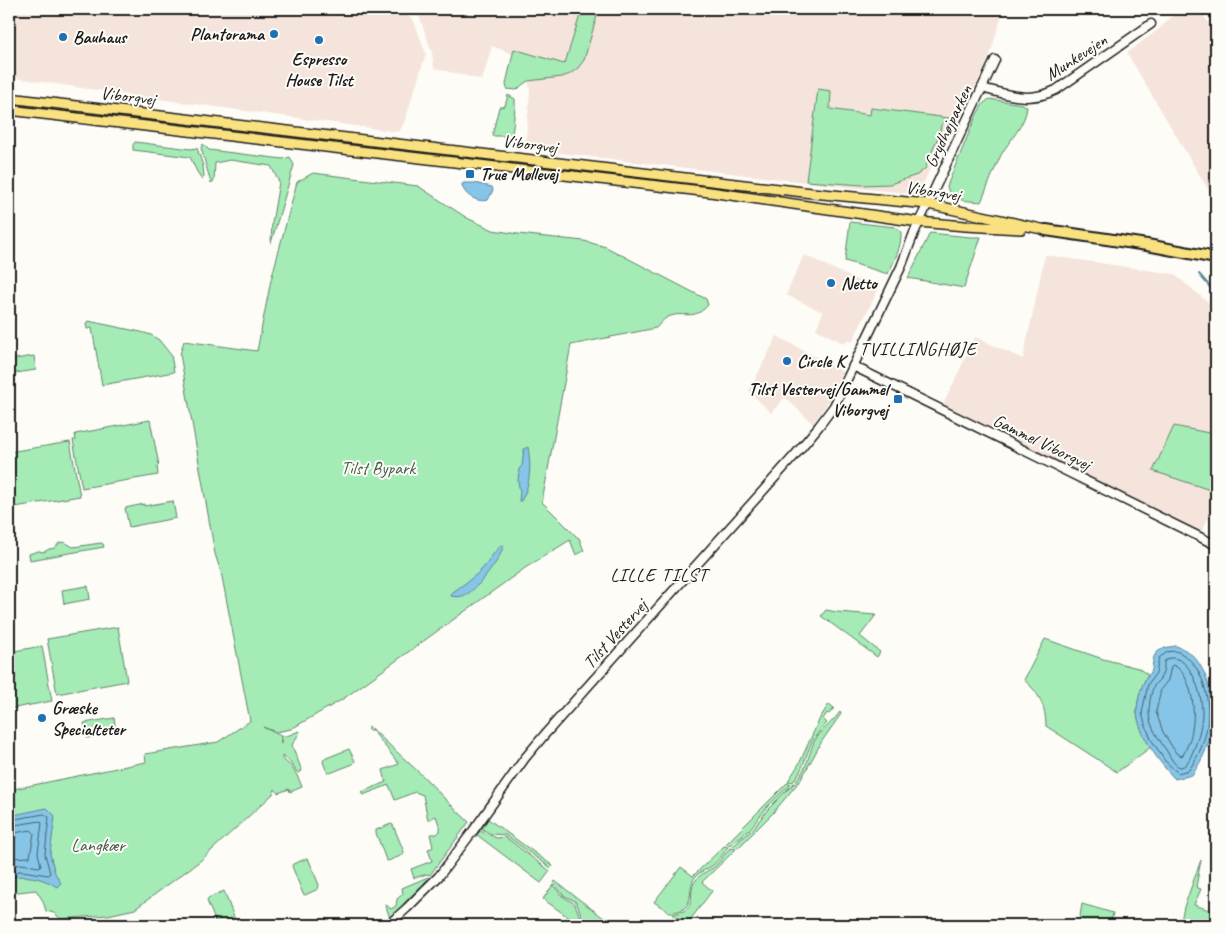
<svg xmlns="http://www.w3.org/2000/svg" width="1225" height="934" viewBox="0 0 1225 934" font-family="Caveat,sans-serif">
<rect width="100%" height="100%" fill="#fdfcf7"/>
<filter id="ink" filterUnits="userSpaceOnUse"><feTurbulence type="fractalNoise" baseFrequency=".02" numOctaves="2"/><feDisplacementMap in="SourceGraphic" scale="10" xChannelSelector="R" yChannelSelector="G"/><feConvolveMatrix kernelMatrix="1 2 1 2 8 2 1 2 1" color-interpolation-filters="sRGB"/></filter>
<g filter="url(#ink)">
<!-- built -->
<g fill="#f5e4db">
<path d="M9,9h376l27,9 2,3 12,33 -22,69 -5,9 -263,-36 -127,-19z"/>
<path d="M405,9h599l-15,48 -20,45 -37,62 -12,28 -6,2 -75,-8 -314,-37 5,-59 -4,-31 -34,-13 -10,34 -48,-12 -2,-15 -12,-35 -5,-6z"/>
<path d="M1180,9h20l16,27v160h-4l-85,-143 32,-24z"/>
<path d="M804,255l74,35 -26,52 -5,-2 -2,4 -29,-15 7,-17 -37,-17z"/>
<path d="M1045,255l129,19 42,35v190l-16,37 -258,-129 33,-70 48,22z"/>
<path d="M777,336l66,36 -11,24 -19,28 -28,-27 -14,16 -22,-22z"/>
</g>
<!-- green -->
<g fill="#a5ebb6" stroke="#608469">
<path d="M582,9h17l-15,51 -6,8 -8,6 -8,3 -34,4 -6,4 -5,5 -10,-1 -1,-5 8,-35 50,15 1,-1z"/>
<path d="M818,89l13,2 -1,18 40,6 1,-7 78,10 -8,7 -1,7 -15,37 -8,6 -27,9 -28,1 -56,-4z"/>
<path d="M508,95l7,4v9l-3,28h-20l7,-29 6,-1z"/>
<path d="M989,99l33,5 5,3c-2,19 -17,32 -26,48 -7,15 -13,31 -20,47 -14,-2 -31,1 -34,-16l29,-70 7,-12z"/>
<path d="M135,142l56,7 6,-1 6,18 1,11 -2,2 -5,-7 -7,-15 -57,-7v-5z"/>
<path d="M203,144l6,6 74,9 7,-2 4,8 -23,78 1,-20 7,-41 -8,-16 -41,-6 -15,3 -1,18 -3,2 -10,-35z"/>
<path d="M313,173l105,13 49,32 26,12 25,4 66,7 22,6 100,52 2,6c-15,17 -24,5 -40,12 -5,2 -8,7 -12,11l-85,17 -29,157 35,35 2,1 5,13 -8,4 -6,-15 -45,28 -182,131 -52,30 -15,3 -13,-5 18,9v7v-7h6l12,-5 1,1 -8,13 10,26 -3,2 -2,-1 -9,-12 -6,-4v3c11,7 16,17 20,28l-12,5 -1,-3 -11,4 -3,-4 -2,5 -73,67 -65,48 -27,6 -47,4 -7,-6 -8,-2 -3,-10 -7,-11 -27,3v-103l137,-28 -1,-8 73,-12 32,-21 -29,-149 -6,-18 -35,-200 4,-13 73,10 14,-71 26,-98z"/>
<path d="M850,222l45,5 6,5c1,15 -7,29 -13,42l-43,-13z"/>
<path d="M930,233l40,4h11l-17,51 -56,-10z"/>
<path d="M88,321l53,11 10,3 8,5 12,15 3,17 -72,13 -10,-57 -5,1 -1,-5z"/>
<path d="M34,356l2,14 -27,4v-14z"/>
<path d="M150,420l9,45 -2,1 1,9 -76,13 -9,-48h3l-1,-6z"/>
<path d="M1174,426l40,8 2,-2v60l-63,-21z"/>
<path d="M70,442l10,54 -71,12v-56z"/>
<path d="M173,501l3,17 -47,9 -4,-19 19,-4v2z"/>
<path d="M64,542l9,5 28,-4 2,1 1,3 -74,13 -1,-6 9,-3 6,1 5,-3 6,-1 4,-5z"/>
<path d="M88,586l2,13 -26,5 -2,-14z"/>
<path d="M826,610l11,2 39,3 -16,21 20,16 -3,5 -56,-41z"/>
<path d="M118,627l9,54 -70,13 -10,-55z"/>
<path d="M1045,639l58,20 35,9 10,7c-6,8 -12,29 -11,39 2,8 9,26 14,33l-34,25 -71,-46c0,-19 -7,-34 -22,-46z"/>
<path d="M42,646l10,55 -43,8v-57z"/>
<path d="M829,704l5,4 -5,6 -2,-1 -4,6 4,4c-6,6 -11,12 -15,19 -7,15 -8,26 -19,40l-5,-1 11,-17 21,-46z"/>
<path d="M840,712l1,2 -19,27 -23,42 -3,-2c11,-13 12,-24 18,-39 6,-11 18,-19 26,-30z"/>
<path d="M114,718l2,14 -29,6 -3,-15z"/>
<path d="M370,727l54,50 25,26 20,19 -39,53 -3,-1 -13,4 -3,-9 21,-8 -4,-12 4,-1 1,-1 -3,-13h7l3,-3v-3l-4,-12 -8,4 -5,-25 -8,-3 -20,8 -6,-15 -26,10 -1,-3 24,-10 -3,-12 16,-6 -26,-33h-4l-1,-3z"/>
<path d="M349,749l6,12 -2,3 -23,9 -3,-1 -4,-10 1,-3z"/>
<path d="M787,783l4,1 -24,23 -18,23 -19,15 -4,-1z"/>
<path d="M794,783l3,1 -24,29 -35,35 -5,-2 19,-16 16,-21z"/>
<path d="M488,819l65,47 -2,2 -46,-33 -14,-1 -9,-5z"/>
<path d="M391,824l2,1 11,27 -1,3 -15,6 -2,-1 -10,-27v-3z"/>
<path d="M480,831l17,7 8,-1 45,34 -9,12 -64,-48z"/>
<path d="M724,846l4,1c-5,6 -9,14 -15,18 -5,4 -12,6 -17,11 -9,9 -1,29 -15,34 -4,2 -8,2 -12,2l-15,-10 27,-35 12,9z"/>
<path d="M730,848l6,1 -34,33 10,9 -25,33 -15,-10c30,-4 13,-20 24,-34 5,-7 13,-9 19,-14 6,-5 10,-13 15,-18z"/>
<path d="M308,858l11,27 -1,4 -13,6 -2,-1 -11,-28 1,-2z"/>
<path d="M1201,860l-5,27 5,2 -7,16 22,7v13h-36l4,-18z"/>
<path d="M428,877l1,1 -39,40 -5,-14 6,5 5,-3 1,-7 6,-5 -1,-6z"/>
<path d="M555,881l58,44 -28,-4 -3,-3 -4,-12 -3,-5 -12,-6 -9,-12z"/>
<path d="M553,885l8,10 14,9 6,16 4,3 10,2h-16l-36,-26z"/>
<path d="M224,891l11,29 -1,3 -6,2h-11l-10,-24 1,-3z"/>
<path d="M1082,904l31,9 -3,12h-17l-14,-2v2h-17l4,-5 13,2z"/>
</g>
<!-- water -->
<g fill="#86c5e7" stroke="#5c8196">
<path d="M464,183h10l18,4 1,3 -5,10c-11,3 -25,-5 -26,-16z"/>
<path d="M528,447c3,19 3,37 -7,54h-2l1,-9 -2,-11 1,-12 3,-3 2,-17z"/>
<path d="M502,545l1,1c-1,12 -25,42 -36,48 -4,3 -11,3 -16,2v-2l2,-2c11,-8 22,-15 31,-25 6,-7 10,-16 18,-22z"/>
<path d="M1176,646c9,3 17,8 22,16 13,18 17,49 13,71 -3,15 -10,29 -19,42l-17,4c-15,-15 -37,-45 -38,-67 0,-9 3,-22 7,-30 1,-4 5,-6 7,-10 2,-3 1,-7 2,-11 1,-12 14,-14 23,-15z"/>
<path d="M47,808l8,8 -5,38 5,19 6,10 -4,4c-15,-10 -31,-12 -48,-10v-61z"/>
</g>
<g fill="none" stroke-linecap="round" stroke-linejoin="round">
<!-- shore -->
<g stroke="#46606d" stroke-width="1">
<path d="M1176,651c29,11 36,53 30,81 -3,14 -9,26 -17,38l-11,3 -13,-12 -14,-22 -6,-15 -3,-11 6,-29 8,-11 3,-15 8,-6z"/>
<path d="M1170,658c22,-2 32,37 32,54 0,15 -5,31 -11,44 -2,4 -5,11 -11,11 -5,-1 -10,-10 -12,-14 -8,-13 -19,-26 -19,-41 0,-8 2,-20 5,-26 2,-4 6,-6 7,-9 3,-5 3,-11 3,-15z"/>
<path d="M1173,665c19,8 23,47 19,64 -1,10 -5,18 -9,26l-2,1 -5,-3 -13,-21 -7,-20 5,-23 7,-9 3,-13z"/>
<path d="M9,820l35,-6 5,3 -4,37 5,19 -2,2 -26,-4 -13,1"/>
<path d="M9,826l31,-5 2,2 -4,30 3,13 -3,1 -16,-3 -13,2"/>
<path d="M9,834l22,-4 3,3 -4,24 -21,1"/>
</g>
<!-- stream -->
<path stroke="#5c8196" stroke-width="2" d="M1199,274l17,20"/>
<defs>
<g id="secondary">
<path d="M982,88c27,7 47,15 74,2l95,-66"/>
<path d="M853,366l363,179"/>
<path d="M388,925l19,-17 32,-32 34,-45 52,-73 21,-25 249,-278 24,-29 15,-20 67,-139 13,-34 81,-173"/>
</g>
<g id="primary">
<path d="M9,98l803,95 116,11 118,26"/>
<path d="M9,110l701,82 209,30 46,4 56,3"/>
</g>
<path id="highway" d="M1046,230l101,15 69,13"/>
</defs>
<!-- secondary casing -->
<use href="#secondary" stroke="#1c1c1c" stroke-width="11"/>
<!-- primary casing -->
<use href="#primary" stroke="#1c1c1c" stroke-width="12"/>
<!-- highway casing -->
<use href="#highway" stroke="#1c1c1c" stroke-width="14"/>
<!-- secondary -->
<use href="#secondary" stroke="#fdfcf7" stroke-width="8"/>
<!-- primary -->
<use href="#primary" stroke="#fae180" stroke-width="9"/>
<!-- highway -->
<use href="#highway" stroke="#fae180" stroke-width="10"/>
</g>
</g>
<!-- markers -->
<g fill="#1f6fb2" stroke="#fdfcf7" stroke-width="2">
<circle cx="274" cy="34" r="5"/>
<circle cx="63" cy="37" r="5"/>
<circle cx="319" cy="40" r="5"/>
<rect x="465" y="169" width="10" height="10" rx="2.5"/>
<circle cx="831" cy="283" r="5"/>
<circle cx="787" cy="361" r="5"/>
<rect x="893" y="394" width="10" height="10" rx="2.5"/>
<circle cx="42" cy="718" r="5"/>
</g>
<g text-anchor="middle" dominant-baseline="central" stroke-width="4" stroke-linejoin="round" paint-order="stroke">
<!-- poi labels -->
<g font-size="18" font-weight="bold" fill="#1c1c1c" stroke="#fdfcf7" text-anchor="start">
<text x="264" y="34" text-anchor="end">Plantorama</text>
<text x="73" y="37">Bauhaus</text>
<text x="319" y="59" text-anchor="middle">Espresso<tspan x="319" dy="21">House Tilst</tspan></text>
<text x="480" y="174">True Møllevej</text>
<text x="841" y="283">Netto</text>
<text x="797" y="361">Circle K</text>
<text x="888" y="389" text-anchor="end">Tilst Vestervej/Gammel<tspan x="888" dy="21">Viborgvej</tspan></text>
<text x="52" y="708">Græske<tspan x="52" dy="21">Specialteter</tspan></text>
</g>
<!-- street labels -->
<g font-size="18" fill="#1c1c1c" stroke="#fdfcf7">
<text transform="translate(1076 57) rotate(-33)">Munkevejen</text>
<text transform="translate(128 96) rotate(7)">Viborgvej</text>
<text transform="translate(948 126) rotate(-65)">Grydhøjparken</text>
<text transform="translate(530 144) rotate(7)">Viborgvej</text>
<text transform="translate(933 191) rotate(9)">Viborgvej</text>
<text transform="translate(1042 442) rotate(26)">Gammel Viborgvej</text>
<text transform="translate(615 634) rotate(-48)">Tilst Vestervej</text>
</g>
<!-- park labels -->
<g font-size="18" fill="#455a4a" stroke="#fdfcf7">
<text x="378" y="468">Tilst Bypark</text>
<text x="98" y="845">Langkær</text>
</g>
<!-- neighbourhood labels -->
<g font-size="19" letter-spacing="1" fill="#1c1c1c" stroke="#fdfcf7">
<text x="918" y="349">TVILLINGHØJE</text>
<text x="659" y="575">LILLE TILST</text>
</g>
</g>
<!-- margin -->
<rect width="1225" height="934" fill="none" stroke="#fdfcf7" stroke-width="30"/>
<rect x="15" y="15" width="1195" height="904" fill="none" stroke="#1c1c1c" stroke-width="2" filter="url(#ink)"/>
</svg>
